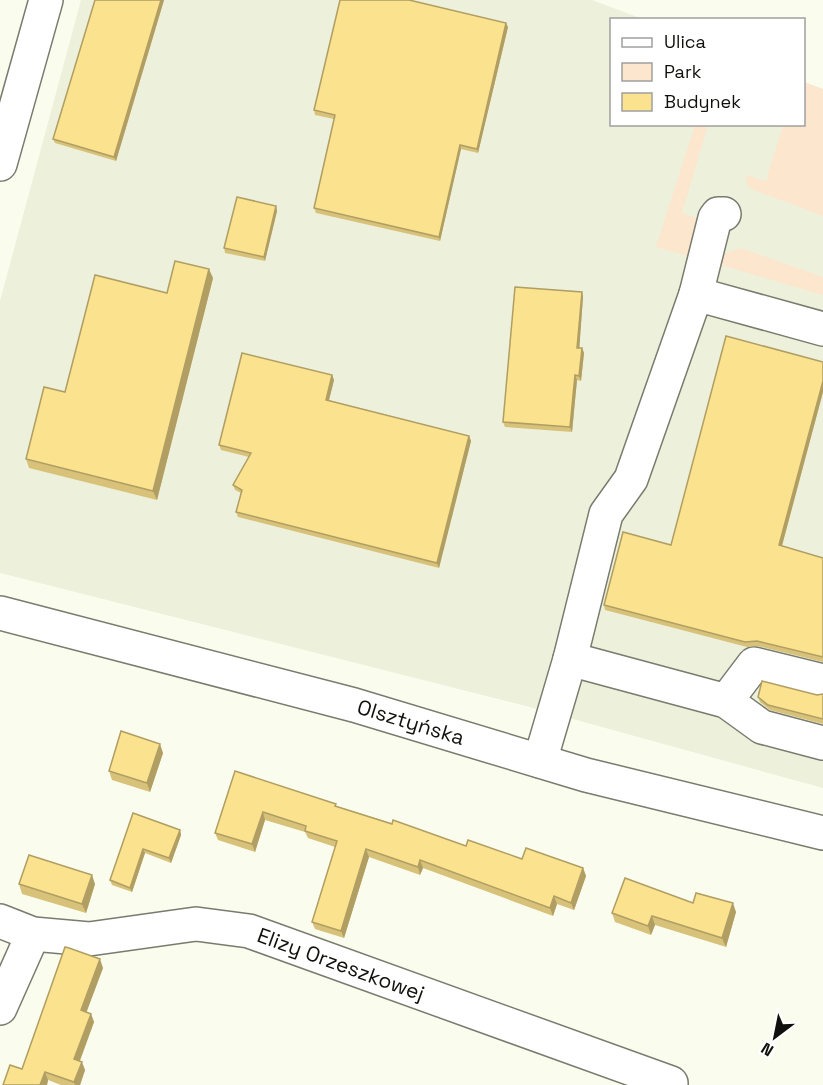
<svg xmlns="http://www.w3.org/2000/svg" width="823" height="1085" viewBox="0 0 823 1085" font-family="'Space Grotesk',sans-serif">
<rect width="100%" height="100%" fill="#fafdee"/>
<!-- built -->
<path fill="#edf1db" d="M81,0h511l51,19 -31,1v104h192v-42l19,7v699l-301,-83 -522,-132v-272z"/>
<!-- green -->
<g fill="#fce6cd">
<path d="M804,82l19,7v127l-69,-26c-7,-3 -8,-7 -8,-15l20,6 17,-56 21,-1z"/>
<path d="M695,125h13l-26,88 20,7 -11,37 -35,-10z"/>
<path d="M741,248l82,29v18l-106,-31 7,-10z"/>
</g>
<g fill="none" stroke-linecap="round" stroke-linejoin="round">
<defs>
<g id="minor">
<path d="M0,164l46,-164"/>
<path d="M696,294l19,-76 3,-4h6"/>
<path d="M0,613l354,92 232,70 237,58"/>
<path d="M570,659l156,42 36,26 61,16"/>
<path d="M726,701l28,-37 69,17"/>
<path d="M540,761l30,-102 36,-145 25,-35 65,-185 127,35"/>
<path d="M0,921l33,13 56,5 107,-15 53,7 422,152"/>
<path d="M0,1008l33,-74"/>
</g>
</defs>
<!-- minor casing -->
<use href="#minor" stroke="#787b6d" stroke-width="36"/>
<!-- minor -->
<use href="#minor" stroke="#fff" stroke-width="33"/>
</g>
<!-- wall -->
<g fill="#d8c27a">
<path d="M95,0h69l-48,161 -61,-18 -2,-4z"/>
<path d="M508,27l-30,126 -17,-4 -21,92 -124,-28 -2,-5 20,-89 -19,-4 -1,-5z"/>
<path d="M276,206l1,5 -12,50 -40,-8 -1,-5z"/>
<path d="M213,278l-56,222 -128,-32 -3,-9 39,-67 102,-99z"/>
<path d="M582,292l1,5 -4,51h3l2,5 -3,28 -4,-1 -5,52 -67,-5 -2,-5z"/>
<path d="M823,362v30l-41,154 41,12v104l-65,-16 -11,1 -142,-37 -1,-5 67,-60z"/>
<path d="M332,375l2,5 -5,20 140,36 2,5 -32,127 -201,-51 -2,-5 5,-19 -6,-3 -2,-5 16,-28 -28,-7 -2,-5z"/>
<path d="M823,694v30l-53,-14 -10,-8 -2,-5z"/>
<path d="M163,753l-13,39 -38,-12 -3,-9z"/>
<path d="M235,771l101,35 130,40 56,13 61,9 3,8 -12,34 -17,-6 -4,12 -130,-48 -3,7 -51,-18 -25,81 -29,-9 -3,-7 23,-75 -27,-9 -3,-6 -40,-12 -10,32 -37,-12 -3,-7z"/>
<path d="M133,813l47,17 1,5 -10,28 -26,-10 -13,39 -20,-7 -2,-5z"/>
<path d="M19,884h76l-9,29 -64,-19z"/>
<path d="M693,903l43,9 -10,35 -71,-22 -4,10 -36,-13 -3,-9z"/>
<path d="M103,968l-17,44 5,2 3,8 -14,39 5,9 -5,15h-19l-13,-5 -1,5h-44l19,-16z"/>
</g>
<!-- shaded-wall -->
<g fill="#b09e63">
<path d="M161,0h3l-48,161 -2,-4z"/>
<path d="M506,23l2,4 -30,126 -1,-4z"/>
<path d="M460,145l1,4 -21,92 -1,-4z"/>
<path d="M276,206l1,5 -12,50 -1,-4z"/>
<path d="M209,269l4,9 -56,222 -4,-9z"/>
<path d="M582,292l1,5 -4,56 -2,-5z"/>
<path d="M582,348l2,5 -3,28 -2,-5z"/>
<path d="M332,375l2,5 -6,24 -2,-4z"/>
<path d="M575,375l2,5 -5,52 -2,-5z"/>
<path d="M823,381v11l-42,157 -2,-4z"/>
<path d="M469,436l2,5 -32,127 -2,-5z"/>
<path d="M160,744l3,9 -13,39 -3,-9z"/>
<path d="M263,812l2,8 -10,32 -3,-8z"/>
<path d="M180,830l1,5 -10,28 -2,-5z"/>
<path d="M143,849l2,4 -13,39 -2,-4z"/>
<path d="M366,849l3,8 -25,81 -3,-7z"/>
<path d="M420,860l3,8 -3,7 -2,-8z"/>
<path d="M583,868l3,8 -12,34 -3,-7z"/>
<path d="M92,875l3,9 -9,29 -4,-9z"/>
<path d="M554,896l3,8 -4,12 -3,-8z"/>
<path d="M733,903l3,9 -10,35 -4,-9z"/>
<path d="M652,916l3,9 -4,10 -3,-9z"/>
<path d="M100,959l3,9 -19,51 -3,-9z"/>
<path d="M91,1014l3,8 -17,46 -3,-9z"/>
<path d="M82,1062l3,8 -5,15h-5l-1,-3z"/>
<path d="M45,1072l3,8 -1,5h-7z"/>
</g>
<!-- building -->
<g fill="#fbe28e" stroke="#b09e63" stroke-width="1.5">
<path d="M95,0h66l-47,157 -61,-18z"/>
<path d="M340,0h69l97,23 -29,126 -17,-4 -21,92 -125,-29 21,-93 -21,-5z"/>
<path d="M237,197l39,9 -12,51 -40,-9z"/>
<path d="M175,261l34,8 -56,222 -127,-32 18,-72 21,5 30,-117 72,18z"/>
<path d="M515,287l67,5 -5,56h5l-3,28 -4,-1 -5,52 -67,-5z"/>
<path d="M726,336l97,26v19l-44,164 44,13v99l-66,-16 -12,1 -141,-37 19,-73 48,13z"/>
<path d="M242,353l90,22 -6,25 143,36 -32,127 -201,-51 6,-22 -9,-5 18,-32 -32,-8z"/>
<path d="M762,681l55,14 6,-1v25l-55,-14 -10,-8z"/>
<path d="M121,731l39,13 -13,39 -38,-12z"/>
<path d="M235,771l101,33 -1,2 57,18 1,-4 73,26 2,-6 54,19 4,-11 57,20 -12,35 -17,-7 -4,12 -130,-48 -2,7 -52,-18 -25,82 -29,-9 25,-81 -32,-10 1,-5 -43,-14 -11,32 -37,-11z"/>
<path d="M133,813l47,17 -11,28 -26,-9 -13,39 -20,-8z"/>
<path d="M29,855l63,20 -10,29 -63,-20z"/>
<path d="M625,878l68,25 3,-10 37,10 -11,35 -70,-22 -4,10 -36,-13z"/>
<path d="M65,947l4,1 31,11 -19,51 10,4 -17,45 8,3 -8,20 -29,-10 -5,13h-37l7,-20 12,4z"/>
</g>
<g text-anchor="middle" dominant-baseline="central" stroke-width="6" stroke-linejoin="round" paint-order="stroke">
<!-- street labels -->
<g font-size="21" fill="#10110c" stroke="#fff">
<text transform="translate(411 722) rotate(17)">Olsztyńska</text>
<text transform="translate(341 964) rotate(20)">Elizy Orzeszkowej</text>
</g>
</g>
<!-- legend -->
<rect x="610" y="18" width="195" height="108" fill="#ffffff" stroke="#9fa09e" stroke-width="1.5"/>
<rect x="622" y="38" width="30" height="9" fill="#ffffff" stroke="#9fa09e" stroke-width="1.5"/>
<text x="664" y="48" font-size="18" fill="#10110c">Ulica</text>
<rect x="622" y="63" width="30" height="18" fill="#fce6cd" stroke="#9fa09e" stroke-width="1.5"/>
<text x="664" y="78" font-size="18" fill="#10110c">Park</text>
<rect x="622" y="93" width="30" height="18" fill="#fbe28e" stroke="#9fa09e" stroke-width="1.5"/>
<text x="664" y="108" font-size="18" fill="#10110c">Budynek</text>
<!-- north arrow -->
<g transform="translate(775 1037) rotate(212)" stroke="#ffffff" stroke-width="4.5" paint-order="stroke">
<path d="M0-4.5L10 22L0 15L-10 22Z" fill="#10110c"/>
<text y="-9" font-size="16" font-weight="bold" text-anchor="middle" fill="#10110c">N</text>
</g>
</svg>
